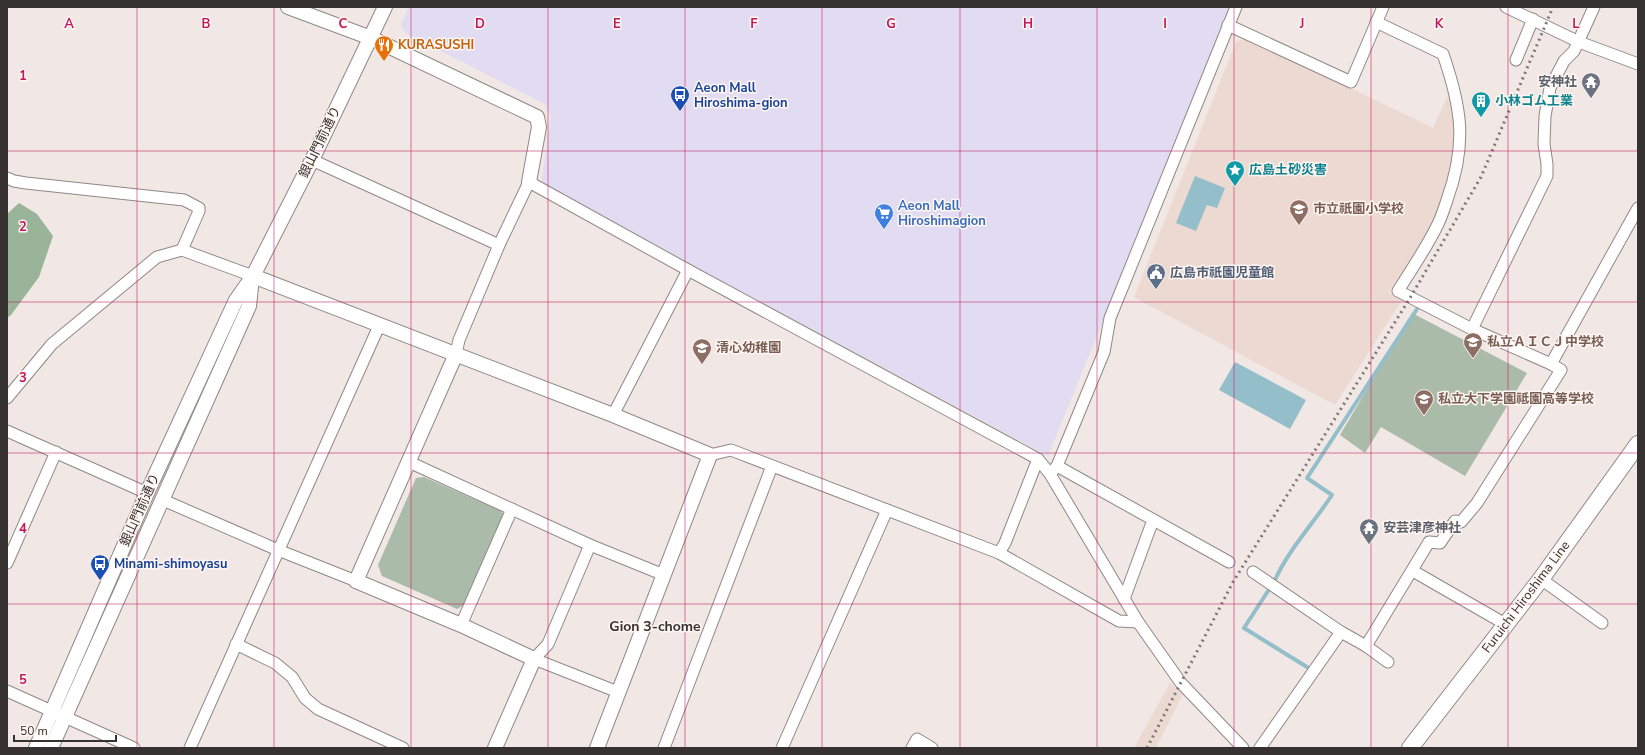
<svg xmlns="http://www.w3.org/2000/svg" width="1645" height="755" viewBox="0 0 1645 755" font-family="'Nunito Sans','Noto Sans JP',sans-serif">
<rect width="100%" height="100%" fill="#f1e7e4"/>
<!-- commercial -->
<path fill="#e2dcf2" d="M409,7h822l-183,449 -507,-272 10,-68 -6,-12 -140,-71 -4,-9z"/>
<!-- built -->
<g fill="#ebd9d2">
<path d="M1246,38l187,90 18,-39 7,44 -15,77 -35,60 -13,12 -6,10 13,8 -67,105 -201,-108 102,-255z"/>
<path d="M1170,683l13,11 -27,54h-22z"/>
</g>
<!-- green -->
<g fill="#aabca9">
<path d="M1412,313l115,60 -62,103 -84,-49 -16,26 -25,-18z"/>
<path d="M424,477l77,34 3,4 -40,90 -7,4 -75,-33 -4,-11 38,-87z"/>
</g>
<!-- forest -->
<path fill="#9ab499" d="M19,203l18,11 16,22 -14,41 -28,38 -4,3v-104z"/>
<!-- water -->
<g fill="#94bfca">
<path d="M1195,176l30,12 -8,20 -10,-3 -11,26 -20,-8z"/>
<path d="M1235,362l71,38 -16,29 -71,-39z"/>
</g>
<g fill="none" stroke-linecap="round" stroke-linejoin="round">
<!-- stream -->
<g stroke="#94bfca" stroke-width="4">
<path d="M1274,582c14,-32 39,-58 58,-87l-25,-17 110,-169"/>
<path d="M1268,591l-24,37 63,39"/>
</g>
<defs>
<g id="minor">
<path d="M1506,7l73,35 59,22"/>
<path d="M1228,25l123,57 32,-75"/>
<path d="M1516,60l17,-41"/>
<path d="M312,160l187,85"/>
<path d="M7,178l7,3 12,2 158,17 15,8v3l-17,39"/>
<path d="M1472,329l75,-153v-12l-3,-20 1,-28 5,-28 14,-27 10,-10 20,-44"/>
<path d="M456,354l3,-14 40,-95 30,-63 159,88 350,189 12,15 88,148 43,61 62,65"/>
<path d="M1551,364l87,-156"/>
<path d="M7,398l45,-54 105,-87 25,-7 71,26"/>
<path d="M613,415l75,-145"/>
<path d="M7,431l140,62"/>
<path d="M710,455l21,-5 268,103 120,68 19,1"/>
<path d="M409,462l181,83 74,30"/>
<path d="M1057,466l172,96"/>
<path d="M1050,474l7,-8 47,-114 6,-34 126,-311"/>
<path d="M163,500l115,50 78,31"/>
<path d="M590,545l-42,99 -14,15 84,33"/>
<path d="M999,553l6,-10 33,-84"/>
<path d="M7,563l49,-111"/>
<path d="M1413,571l87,50 7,2"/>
<path d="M1253,572l88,60 25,14 22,16"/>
<path d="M1541,579l61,44"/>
<path d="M1124,599l29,-79"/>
<path d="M461,625l51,-116"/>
<path d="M236,644l39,19 17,14 13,21 13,11 85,39"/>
<path d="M1366,646l63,-104 11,1 15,-22 6,1 16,-19 84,-133 -10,-6 -79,-35 -74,-38c13,-21 27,-41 38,-63 5,-9 8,-19 11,-28 20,-56 15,-91 -4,-146l-67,-32"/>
<path d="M7,691l127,57"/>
<path d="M190,748l189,-422"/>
<path d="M664,748l108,-282"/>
<path d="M782,748l105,-238"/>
<path d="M912,748l5,-9 15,9"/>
<path d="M1260,748l81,-116"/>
</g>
<g id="tertiary">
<path d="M288,7l83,31 166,79 2,10 -10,55"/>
<path d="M253,276l360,139 97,40 -113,293"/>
<path d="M456,354l-100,227 105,44 73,34 -39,89"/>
<path d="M36,748l111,-255 89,-193 17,-24 59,-116 73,-153"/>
<path d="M51,748l198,-442 3,-28"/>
</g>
<path id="secondary" d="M1410,748l131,-169 97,-135"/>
</defs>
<!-- minor casing -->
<use href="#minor" stroke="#918885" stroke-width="13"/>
<!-- tertiary casing -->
<use href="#tertiary" stroke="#918885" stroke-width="16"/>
<!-- secondary casing -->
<use href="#secondary" stroke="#918885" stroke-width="18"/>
<!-- minor -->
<use href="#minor" stroke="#fff" stroke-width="11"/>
<!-- tertiary -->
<use href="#tertiary" stroke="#fff" stroke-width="14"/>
<!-- secondary -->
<use href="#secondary" stroke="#fff" stroke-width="16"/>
<!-- rail -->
<path stroke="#7e7775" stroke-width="3" stroke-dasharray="2 4" stroke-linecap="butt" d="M1147,748l86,-166 177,-284 71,-121 72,-170"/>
</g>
<!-- grid -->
<path fill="none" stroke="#c2185b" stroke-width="1" stroke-opacity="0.55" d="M137,7v741M274,7v741M411,7v741M548,7v741M685,7v741M822,7v741M960,7v741M1097,7v741M1234,7v741M1371,7v741M1508,7v741M7,151h1631M7,302h1631M7,453h1631M7,604h1631"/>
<!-- icons -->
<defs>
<symbol id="restaurant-pin" viewBox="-11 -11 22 30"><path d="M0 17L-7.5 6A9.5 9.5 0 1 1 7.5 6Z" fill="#e8710a" stroke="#fff5f1"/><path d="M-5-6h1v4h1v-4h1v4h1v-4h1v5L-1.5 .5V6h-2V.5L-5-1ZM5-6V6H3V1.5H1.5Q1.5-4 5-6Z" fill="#fff"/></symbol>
<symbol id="temple-pin" viewBox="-11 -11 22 30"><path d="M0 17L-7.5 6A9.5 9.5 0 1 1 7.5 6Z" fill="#6b7280" stroke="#fff5f1"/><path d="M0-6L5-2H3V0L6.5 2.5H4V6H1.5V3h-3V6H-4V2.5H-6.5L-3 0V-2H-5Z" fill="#fff"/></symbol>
<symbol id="bus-pin" viewBox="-11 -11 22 30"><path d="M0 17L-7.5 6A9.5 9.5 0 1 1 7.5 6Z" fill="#1a4fb4" stroke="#fff5f1"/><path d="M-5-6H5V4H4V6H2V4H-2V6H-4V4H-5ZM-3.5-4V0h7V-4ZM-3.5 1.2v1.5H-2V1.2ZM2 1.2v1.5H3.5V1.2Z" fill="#fff"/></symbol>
<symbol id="building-pin" viewBox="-11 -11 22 30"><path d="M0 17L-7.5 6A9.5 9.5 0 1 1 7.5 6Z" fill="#0f9aa8" stroke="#fff5f1"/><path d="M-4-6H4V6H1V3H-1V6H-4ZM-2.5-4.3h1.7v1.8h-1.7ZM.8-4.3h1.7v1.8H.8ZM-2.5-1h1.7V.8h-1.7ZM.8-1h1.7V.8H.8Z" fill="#fff"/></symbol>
<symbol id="sight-pin" viewBox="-11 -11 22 30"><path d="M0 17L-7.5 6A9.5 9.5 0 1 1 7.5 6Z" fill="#0f9aa8" stroke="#fff5f1"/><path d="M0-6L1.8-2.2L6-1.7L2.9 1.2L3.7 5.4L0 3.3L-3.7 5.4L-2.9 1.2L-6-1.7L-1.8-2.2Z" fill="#fff"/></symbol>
<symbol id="school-pin" viewBox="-11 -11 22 30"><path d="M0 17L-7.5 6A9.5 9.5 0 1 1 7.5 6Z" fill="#8d6e63" stroke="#fff5f1"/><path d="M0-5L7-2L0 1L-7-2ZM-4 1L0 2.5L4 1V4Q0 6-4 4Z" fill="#fff"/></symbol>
<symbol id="supermarket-pin" viewBox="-11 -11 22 30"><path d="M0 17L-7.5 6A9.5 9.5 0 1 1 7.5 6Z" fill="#3f7fe0" stroke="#fff5f1"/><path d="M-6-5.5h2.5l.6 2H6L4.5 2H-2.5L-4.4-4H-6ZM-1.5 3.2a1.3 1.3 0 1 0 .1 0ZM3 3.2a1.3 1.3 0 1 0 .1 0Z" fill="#fff"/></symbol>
<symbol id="civic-pin" viewBox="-11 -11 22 30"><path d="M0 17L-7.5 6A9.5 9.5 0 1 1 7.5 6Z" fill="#5c6f8a" stroke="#fff5f1"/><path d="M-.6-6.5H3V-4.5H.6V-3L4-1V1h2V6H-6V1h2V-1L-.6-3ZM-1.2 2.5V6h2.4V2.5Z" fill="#fff"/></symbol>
</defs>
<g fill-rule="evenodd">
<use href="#restaurant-pin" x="373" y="34" width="22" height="30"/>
<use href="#temple-pin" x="1580" y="71" width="22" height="30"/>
<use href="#bus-pin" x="669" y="84" width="22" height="30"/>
<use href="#building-pin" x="1470" y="90" width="22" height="30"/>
<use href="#sight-pin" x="1224" y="159" width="22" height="30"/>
<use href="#school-pin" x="1288" y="198" width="22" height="30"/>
<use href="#supermarket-pin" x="873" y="202" width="22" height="30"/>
<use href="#civic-pin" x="1145" y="262" width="22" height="30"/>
<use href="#school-pin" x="1462" y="331" width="22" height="30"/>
<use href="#school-pin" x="691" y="337" width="22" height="30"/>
<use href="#school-pin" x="1413" y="388" width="22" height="30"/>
<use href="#temple-pin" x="1358" y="517" width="22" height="30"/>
<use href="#bus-pin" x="89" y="553" width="22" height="30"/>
</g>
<g text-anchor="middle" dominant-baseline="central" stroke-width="3" stroke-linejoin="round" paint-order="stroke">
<!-- food labels -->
<g font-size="13" font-weight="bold" fill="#c56008" stroke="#fff5f1" text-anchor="start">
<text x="398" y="45">KURASUSHI</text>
</g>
<!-- worship labels -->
<g font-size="13" font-weight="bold" fill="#5b616d" stroke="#fff5f1" text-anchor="end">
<text x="1577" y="82">安神社</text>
<text x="1383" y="528" text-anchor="start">安芸津彦神社</text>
</g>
<!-- transit labels -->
<g font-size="13" font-weight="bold" fill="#164399" stroke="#fff5f1" text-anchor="start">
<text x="694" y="88">Aeon Mall<tspan x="694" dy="15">Hiroshima-gion</tspan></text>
<text x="114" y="564">Minami-shimoyasu</text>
</g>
<!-- culture labels -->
<g font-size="13" font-weight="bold" fill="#0d838f" stroke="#fff5f1" text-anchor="start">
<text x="1495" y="101">小林ゴム工業</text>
<text x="1249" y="170">広島土砂災害</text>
</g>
<!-- street labels -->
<g font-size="13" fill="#363231" stroke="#fff5f1">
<text transform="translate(320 142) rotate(-64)">銀山門前通り</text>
<text transform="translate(140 510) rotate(-66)">銀山門前通り</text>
<text transform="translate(1526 597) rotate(-53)">Furuichi Hiroshima Line</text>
</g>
<!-- shop labels -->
<g font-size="13" font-weight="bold" fill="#366cbe" stroke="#fff5f1" text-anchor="start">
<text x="898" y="206">Aeon Mall<tspan x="898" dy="15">Hiroshimagion</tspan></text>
</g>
<!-- education labels -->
<g font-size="13" font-weight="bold" fill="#785e54" stroke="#fff5f1" text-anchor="start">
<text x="1313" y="209">市立祇園小学校</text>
<text x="1487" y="342">私立ＡＩＣＪ中学校</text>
<text x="716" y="348">清心幼稚園</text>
<text x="1438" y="399">私立大下学園祗園高等学校</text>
</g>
<!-- service labels -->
<g font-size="13" font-weight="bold" fill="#4e5e75" stroke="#fff5f1" text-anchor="start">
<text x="1170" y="273">広島市祇園児童館</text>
</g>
<!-- neighbourhood labels -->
<g font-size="14" font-weight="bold" fill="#363231" stroke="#fff5f1">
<text x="655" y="626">Gion 3-chome</text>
</g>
</g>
<g font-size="13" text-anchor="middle" font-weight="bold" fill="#c2185b" stroke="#fff5f1" stroke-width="3" stroke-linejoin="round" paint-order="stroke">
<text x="69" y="28">A</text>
<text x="206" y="28">B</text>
<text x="343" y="28">C</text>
<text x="480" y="28">D</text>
<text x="617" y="28">E</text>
<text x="754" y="28">F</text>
<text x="891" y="28">G</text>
<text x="1028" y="28">H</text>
<text x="1165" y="28">I</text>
<text x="1302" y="28">J</text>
<text x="1439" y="28">K</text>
<text x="1576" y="28">L</text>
<text x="23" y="80">1</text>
<text x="23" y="231">2</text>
<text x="23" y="382">3</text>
<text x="23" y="533">4</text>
<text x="23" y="684">5</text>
</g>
<!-- border -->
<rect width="1645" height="755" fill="none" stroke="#363231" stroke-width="16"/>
<!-- scale -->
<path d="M14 735v6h102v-6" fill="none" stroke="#363231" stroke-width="2"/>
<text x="20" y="735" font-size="12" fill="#363231" stroke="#fff5f1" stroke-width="3" paint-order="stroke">50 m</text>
</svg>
